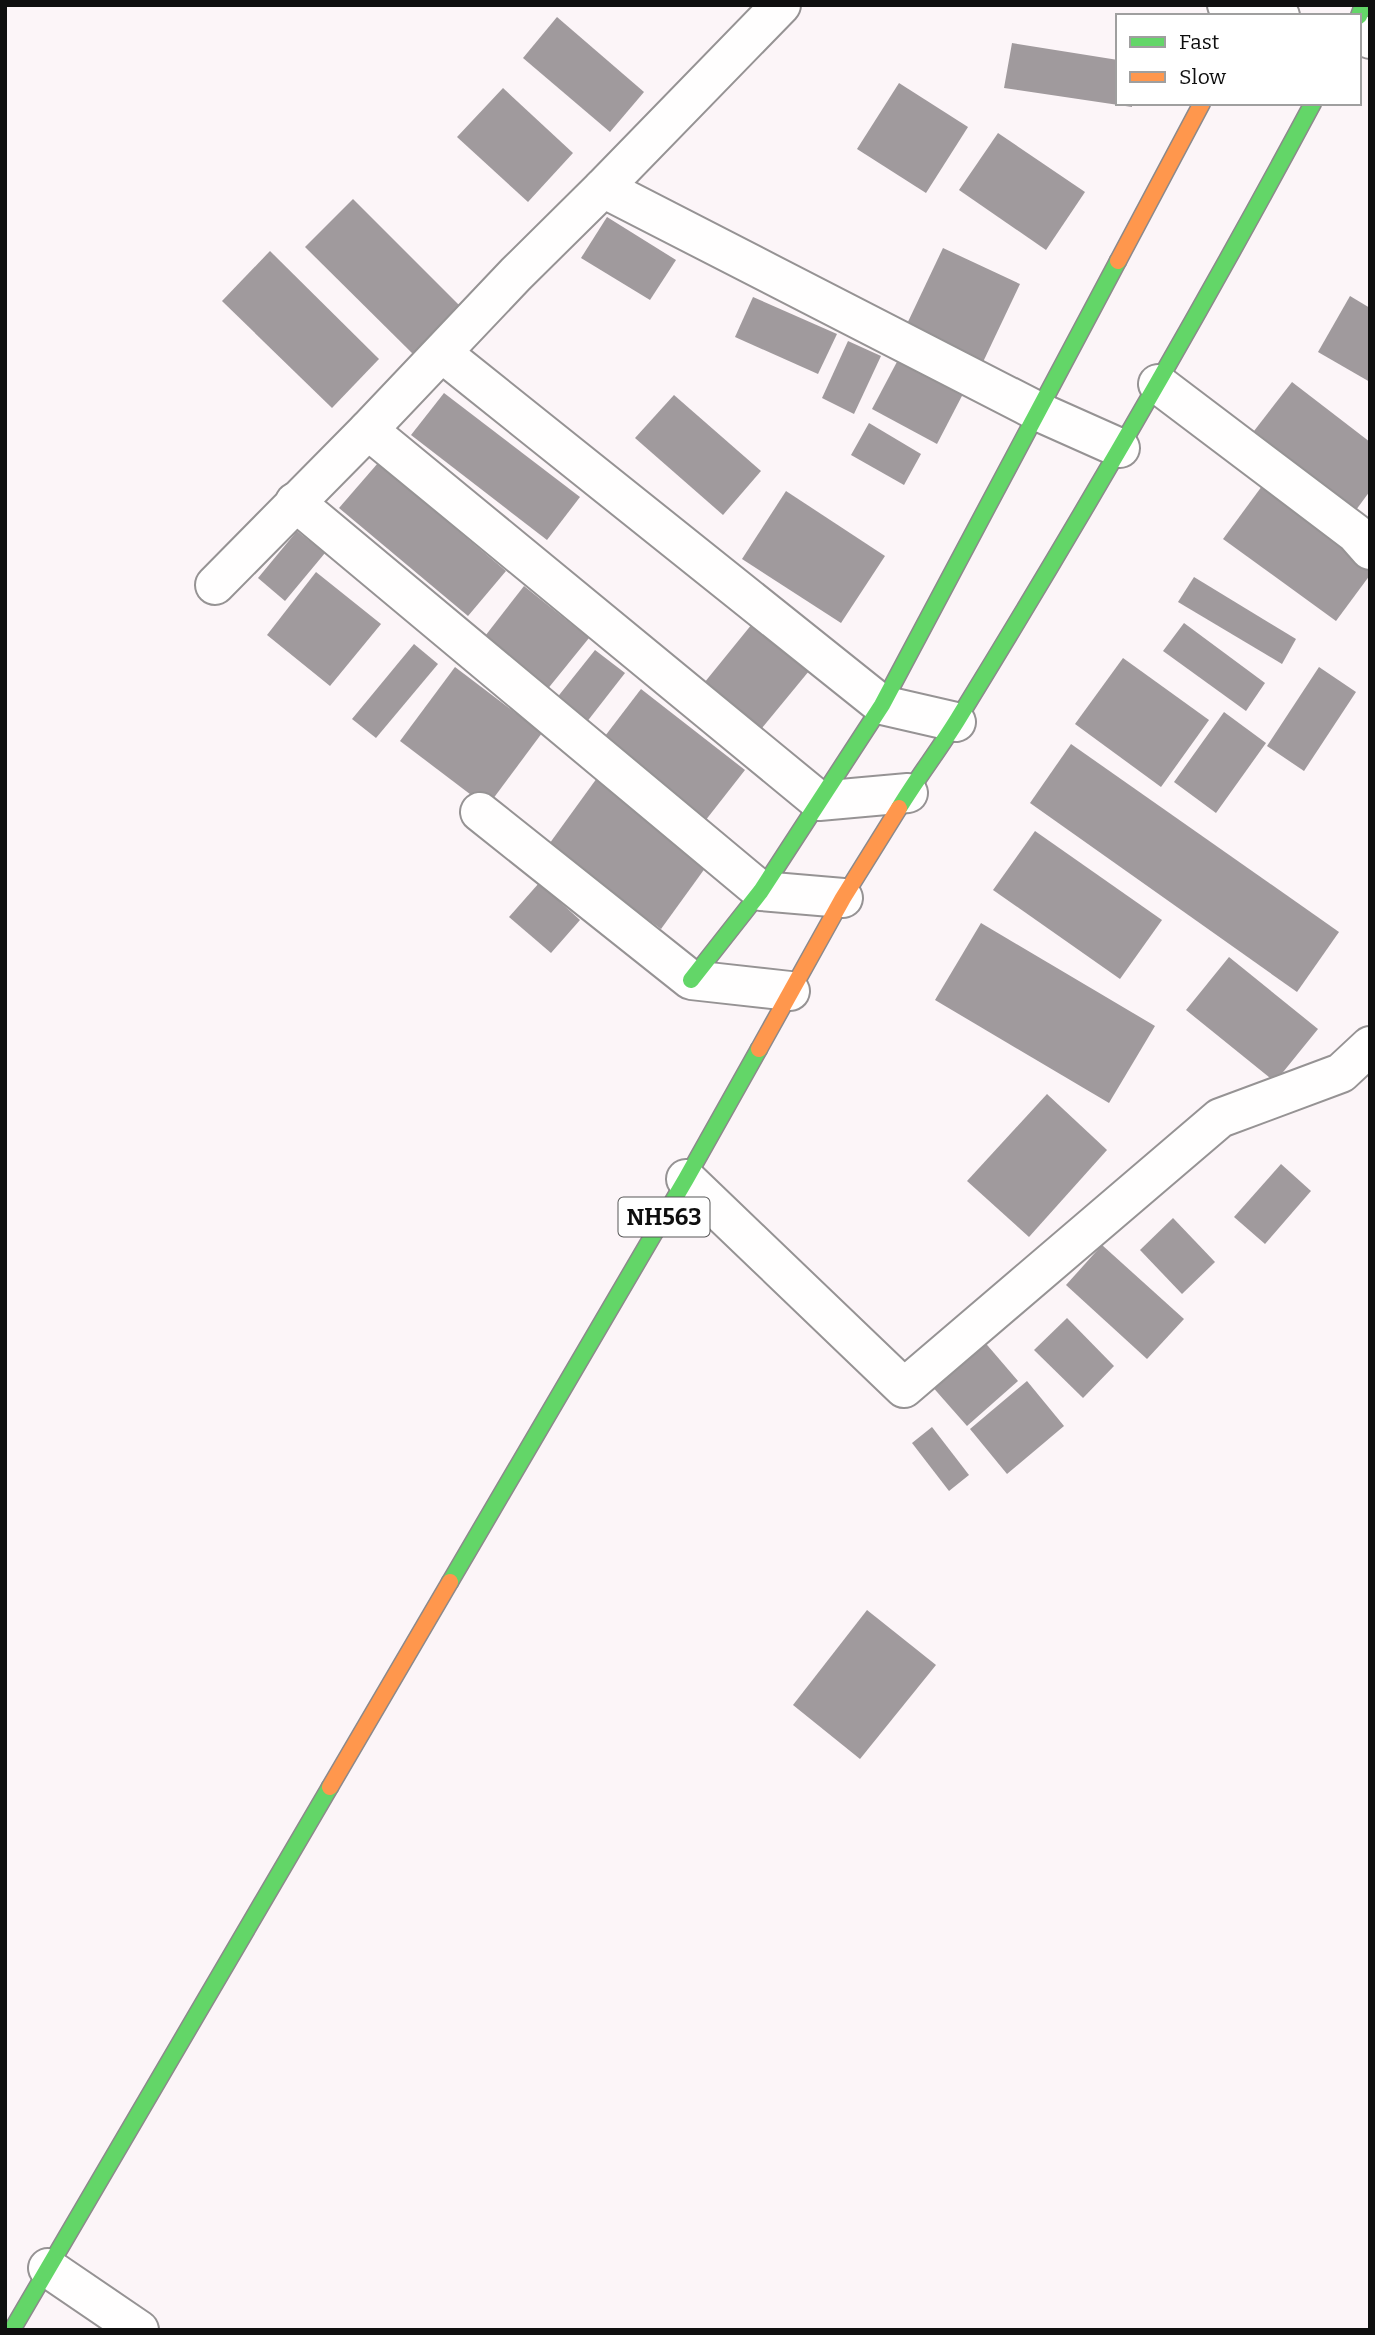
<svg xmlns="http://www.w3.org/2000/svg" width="1375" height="2335" viewBox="0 0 1375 2335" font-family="Bitter,serif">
<rect width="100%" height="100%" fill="#fcf5f8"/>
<!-- building -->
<g fill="#a09a9d">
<path d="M557,17l87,75 -34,40 -87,-74z"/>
<path d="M1012,43l106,17v43h14v4l-128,-19z"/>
<path d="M899,83l69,44 -42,66 -69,-44z"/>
<path d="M503,88l70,65 -45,49 -71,-65z"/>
<path d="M998,133l87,59 -39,58 -87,-60z"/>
<path d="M353,199l111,111 -48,47 -111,-110z"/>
<path d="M607,217l69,43 -26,40 -69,-42z"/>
<path d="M943,248l77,36 -37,78 -77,-36z"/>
<path d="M270,251l109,108 -47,49 -110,-107z"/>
<path d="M1350,296l20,12v74l-52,-30z"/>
<path d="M753,297l84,37 -19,40 -83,-37z"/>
<path d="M848,341l33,15 -27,58 -32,-16z"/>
<path d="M899,358l65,34 -27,52 -65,-35z"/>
<path d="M1292,382l78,60v49l-14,19 -102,-79z"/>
<path d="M444,393l136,104 -33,43 -136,-105z"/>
<path d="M674,395l87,76 -38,44 -88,-77z"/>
<path d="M869,423l52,31 -17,31 -53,-30z"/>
<path d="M378,463l128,108 -38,45 -129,-108z"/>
<path d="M1265,482l105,77v16l-34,46 -113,-82z"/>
<path d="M786,491l99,65 -44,67 -99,-64z"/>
<path d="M297,531l28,22 -40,48 -27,-23z"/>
<path d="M316,572l65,52 -51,62 -63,-51z"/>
<path d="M1194,577l102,62 -14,25 -104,-62z"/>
<path d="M524,586l65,52 -43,53 -64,-51z"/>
<path d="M1184,623l81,60 -19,28 -83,-60z"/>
<path d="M752,624l57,47 -52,63 -57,-46z"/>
<path d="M414,644l24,20 -62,74 -24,-19z"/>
<path d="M595,650l30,23 -39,50 -30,-24z"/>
<path d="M1123,658l86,62 -48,67 -86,-63z"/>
<path d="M455,667l87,66 -55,74 -87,-66z"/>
<path d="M1319,667l37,25 -52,79 -37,-25z"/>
<path d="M641,689l104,81 -40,51 -103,-81z"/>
<path d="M1224,712l42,31 -50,70 -42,-31z"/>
<path d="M1071,744l268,188 -42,60 -267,-189z"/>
<path d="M597,778l114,82 -50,69 -114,-82z"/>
<path d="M1035,831l127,89 -42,59 -127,-89z"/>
<path d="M539,883l41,37 -29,33 -42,-36z"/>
<path d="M981,923l174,103 -46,77 -174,-103z"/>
<path d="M1229,957l89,72 -43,53 -89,-72z"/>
<path d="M1047,1094l60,56 -78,87 -62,-56z"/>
<path d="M1281,1164l30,27 -46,53 -31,-27z"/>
<path d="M1173,1218l42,44 -33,32 -42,-44z"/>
<path d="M1102,1245l82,74 -37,40 -81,-74z"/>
<path d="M1067,1318l47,48 -31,32 -49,-48z"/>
<path d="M982,1339l36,42 -51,45 -37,-42z"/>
<path d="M1027,1381l37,45 -57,48 -37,-45z"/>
<path d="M932,1427l37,48 -20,16 -37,-48z"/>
<path d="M867,1610l69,55 -76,94 -67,-54z"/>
</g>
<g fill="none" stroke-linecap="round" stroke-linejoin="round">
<defs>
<g id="street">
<path d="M1227,5l53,11"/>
<path d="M1359,34l11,5"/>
<path d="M603,188l434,223 83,37"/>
<path d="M442,353l440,352 74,17"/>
<path d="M1158,384l197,149 15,17"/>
<path d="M368,430l451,371 89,-8"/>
<path d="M295,502l466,389 82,7"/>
<path d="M215,585l153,-155 148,-156 87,-86 178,-183"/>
<path d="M480,812l211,168 99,11"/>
<path d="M686,1179l218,209 316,-270 121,-45 29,-27"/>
<path d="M48,2268l91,62"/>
</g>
<g id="fast">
<path d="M1359,16l4,-11"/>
<path d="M899,808c18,-30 40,-58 59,-89 124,-202 243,-407 355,-616"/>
<path d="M691,980l70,-89 121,-186 236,-444"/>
<path d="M450,1582l236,-403 73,-130"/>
<path d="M12,2330l318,-543"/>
</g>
<g id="slow">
<path d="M1118,261l84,-158"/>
<path d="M759,1049l84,-151 56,-90"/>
<path d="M330,1787l120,-205"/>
</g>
</defs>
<!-- street casing -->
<use href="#street" stroke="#969394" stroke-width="42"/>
<!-- fast casing -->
<use href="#fast" stroke="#8c898b" stroke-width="19"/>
<!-- slow casing -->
<use href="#slow" stroke="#8c898b" stroke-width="19"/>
<!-- street -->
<use href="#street" stroke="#fffefe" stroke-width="38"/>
<!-- fast -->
<use href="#fast" stroke="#63d668" stroke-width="16"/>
<!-- slow -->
<use href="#slow" stroke="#ff974d" stroke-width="16"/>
</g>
<g text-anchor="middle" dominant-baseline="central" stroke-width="7" stroke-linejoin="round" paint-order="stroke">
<!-- shield labels -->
<rect fill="#fff" stroke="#575757" stroke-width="2" x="618.5" y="1197.5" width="91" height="39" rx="5"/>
<g font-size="23" font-weight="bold" fill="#0f0f0f">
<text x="664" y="1217">NH563</text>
</g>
</g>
<!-- border -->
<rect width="1375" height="2335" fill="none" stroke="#0f0f0f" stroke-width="14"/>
<!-- legend -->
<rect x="1116" y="14" width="245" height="91" fill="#ffffff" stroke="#9f9f9f" stroke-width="2"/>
<rect x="1130" y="37" width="35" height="10" fill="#63d668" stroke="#9f9f9f" stroke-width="2"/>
<text x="1179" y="49" font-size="21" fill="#0f0f0f">Fast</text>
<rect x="1130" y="72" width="35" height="10" fill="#ff974d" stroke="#9f9f9f" stroke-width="2"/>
<text x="1179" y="84" font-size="21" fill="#0f0f0f">Slow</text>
</svg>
